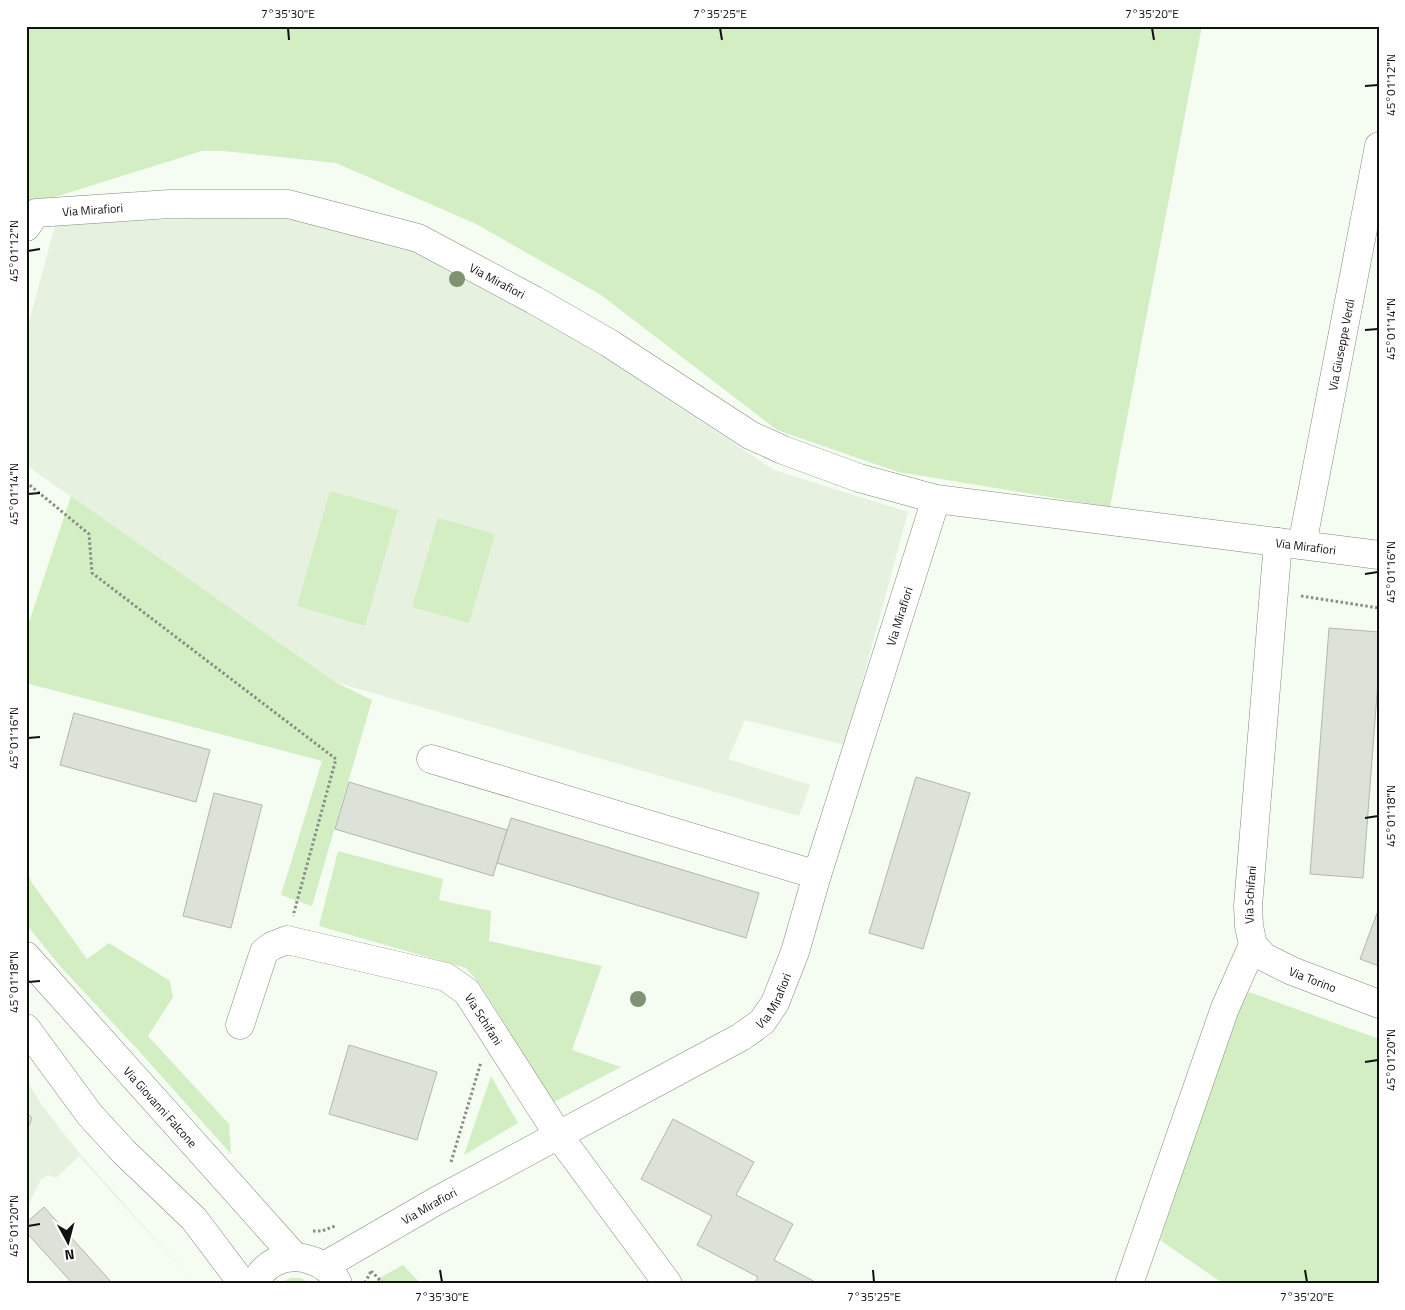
<svg xmlns="http://www.w3.org/2000/svg" width="1405" height="1310" viewBox="0 0 1405 1310" font-family="'Titillium Web',sans-serif">
<rect width="100%" height="100%" fill="#f5fcf1"/>
<!-- built -->
<g fill="#e6f1df">
<path d="M297,217l119,32 156,87 202,134 134,42 -63,233 -100,-25 -17,39 82,26 -11,31 -464,-134 -309,-217v-132l30,-111z"/>
<path d="M26,1079l17,28 37,47 115,130 -116,-128 -23,22 -7,-3 -8,4 -15,31z"/>
</g>
<!-- green -->
<g fill="#d4eec4">
<path d="M26,26h1176l-92,481 -212,-35 -121,-42 -176,-135 -125,-71 -140,-61 -113,-12h-21l-176,55z"/>
<path d="M330,491l68,19 -33,116 -68,-20z"/>
<path d="M71,496l264,186 37,18 -60,206 -31,-11 41,-134 -296,-78v-52z"/>
<path d="M438,518l57,16 -26,89 -57,-16z"/>
<path d="M338,851l105,28 -4,21 52,11 -2,30 113,25 -30,84 49,17 -67,35 -74,-118 -14,-16 -147,-42z"/>
<path d="M26,869l6,14 55,76 22,-16 61,38 3,16 -25,39 81,88 2,30 -92,-103 -79,-85 -34,-42z"/>
<path d="M1249,992l130,47v245h-155l-64,-44 80,-238z"/>
<path d="M491,1076l27,47 -54,32z"/>
<path d="M403,1265l18,19h-45v-4z"/>
<path d="M290,1278h11l9,6h-32z"/>
</g>
<!-- building -->
<g fill="#dce2d8" stroke="#b1b7ad">
<path d="M1329,628l50,4v36l-16,210 -53,-4z"/>
<path d="M74,713l136,37 -14,52 -136,-37z"/>
<path d="M916,777l54,16 -47,156 -54,-16z"/>
<path d="M349,782l158,48 -14,46 -158,-47z"/>
<path d="M214,793l48,12 -31,123 -48,-12z"/>
<path d="M511,818l248,75 -13,45 -249,-75z"/>
<path d="M1379,908v58l-19,-7z"/>
<path d="M349,1045l88,27 -20,68 -88,-26z"/>
<path d="M26,1112l6,6 -6,15z"/>
<path d="M673,1119l81,43 -18,33 57,29 -19,36 45,24h-65l4,-7 -61,-32 15,-29 -71,-37z"/>
<path d="M44,1207l69,77h-40l-47,-52v-9z"/>
</g>
<g fill="none" stroke-linecap="round" stroke-linejoin="round">
<defs>
<g id="minor">
<path id="s1" d="M26,227l10,-14 134,-9h118l130,34 116,62 75,43 141,92 33,15 76,28 77,21 443,56"/>
<path id="s2" d="M1302,545l77,-399"/>
<path d="M431,759l386,116"/>
<path id="s3" d="M1253,945l11,12 28,14 87,33"/>
<path id="s4" d="M26,956l269,301"/>
<path id="s5" d="M240,1025l24,-73 8,-6 15,-6 159,37 21,15 92,144 109,148"/>
<path d="M26,1028l64,87 34,37 70,67 49,65"/>
<path id="s6" d="M324,1266l114,-66 303,-163 21,-15 13,-19 20,-51 22,-77 119,-376"/>
<path d="M254,1284c5,-9 12,-18 21,-22 22,-11 54,-1 63,22"/>
<path id="s7" d="M1129,1284l96,-276 28,-63 -4,-19 -1,-20 30,-364"/>
</g>
</defs>
<!-- minor casing -->
<use href="#minor" stroke="#83897f" stroke-width="29"/>
<!-- path -->
<g stroke="#888d86" stroke-width="3" stroke-dasharray="2.5 2.5" stroke-linecap="butt">
<path d="M26,482l63,52 3,39 244,186 -43,157"/>
<path d="M1301,596l78,12"/>
<path d="M451,1162l30,-100"/>
<path d="M313,1231h9l13,-5"/>
<path d="M371,1271l13,13"/>
<path d="M365,1283l6,-12"/>
</g>
<!-- minor -->
<use href="#minor" stroke="#fff" stroke-width="28"/>
</g>
<!-- trees -->
<g fill="#819272">
<circle cx="457" cy="279" r="8"/>
<circle cx="638" cy="999" r="8"/>
</g>
<!-- ticks -->
<path fill="none" stroke="#10120f" stroke-width="2" d="M288,28l1,12M720,28l2,12M1152,28l2,12M1365,86l13,-1M28,251l12,-2M1365,330l13,-1M28,494l12,-1M1365,574l13,-2M28,738l12,-1M1365,818l13,-2M28,982l12,-1M1365,1062l13,-2M28,1226l12,-2M440,1270l2,12M873,1270l1,12M1305,1270l2,12"/>
<g text-anchor="middle" dominant-baseline="central" stroke-width="4.5" stroke-linejoin="round" paint-order="stroke">
<!-- street labels -->
<g font-size="12" fill="#10120f" stroke="#fff">
<text stroke="none"><textPath href="#s1" startOffset="74">Via Mirafiori</textPath></text>
<text stroke="none"><textPath href="#s1" startOffset="494">Via Mirafiori</textPath></text>
<text stroke="none"><textPath href="#s2" startOffset="204">Via Giuseppe Verdi</textPath></text>
<text stroke="none"><textPath href="#s1" startOffset="1360">Via Mirafiori</textPath></text>
<text stroke="none"><textPath href="#s6" startOffset="931">Via Mirafiori</textPath></text>
<text stroke="none"><textPath href="#s7" startOffset="412">Via Schifani</textPath></text>
<text stroke="none"><textPath href="#s3" startOffset="70">Via Torino</textPath></text>
<text stroke="none"><textPath href="#s6" startOffset="526">Via Mirafiori</textPath></text>
<text stroke="none"><textPath href="#s5" startOffset="324">Via Schifani</textPath></text>
<text stroke="none"><textPath href="#s4" startOffset="202">Via Giovanni Falcone</textPath></text>
<text stroke="none"><textPath href="#s6" startOffset="121">Via Mirafiori</textPath></text>
</g>
</g>
<!-- border -->
<rect width="1405" height="1310" fill="none" stroke="#ffffff" stroke-width="55"/>
<!-- north arrow -->
<g transform="translate(68 1242) rotate(173)" stroke="#ffffff" stroke-width="4" paint-order="stroke">
<path d="M0-4L9 19L0 12L-9 19Z" fill="#10120f"/>
<text y="-8" font-size="14" font-weight="bold" text-anchor="middle" fill="#10120f">N</text>
</g>
<rect x="28" y="28" width="1350" height="1254" fill="none" stroke="#10120f" stroke-width="2"/>
<g font-size="12" text-anchor="middle" fill="#10120f">
<text x="288" y="18">7°35'30"E</text>
<text x="720" y="18">7°35'25"E</text>
<text x="1152" y="18">7°35'20"E</text>
<text transform="translate(1391 85) rotate(-90)" y="4">45°01'12"N</text>
<text transform="translate(14 251) rotate(-90)" y="4">45°01'12"N</text>
<text transform="translate(1391 329) rotate(-90)" y="4">45°01'14"N</text>
<text transform="translate(14 494) rotate(-90)" y="4">45°01'14"N</text>
<text transform="translate(1391 572) rotate(-90)" y="4">45°01'16"N</text>
<text transform="translate(14 738) rotate(-90)" y="4">45°01'16"N</text>
<text transform="translate(1391 816) rotate(-90)" y="4">45°01'18"N</text>
<text transform="translate(14 982) rotate(-90)" y="4">45°01'18"N</text>
<text transform="translate(1391 1060) rotate(-90)" y="4">45°01'20"N</text>
<text transform="translate(14 1226) rotate(-90)" y="4">45°01'20"N</text>
<text x="442" y="1301">7°35'30"E</text>
<text x="874" y="1301">7°35'25"E</text>
<text x="1307" y="1301">7°35'20"E</text>
</g>
</svg>
